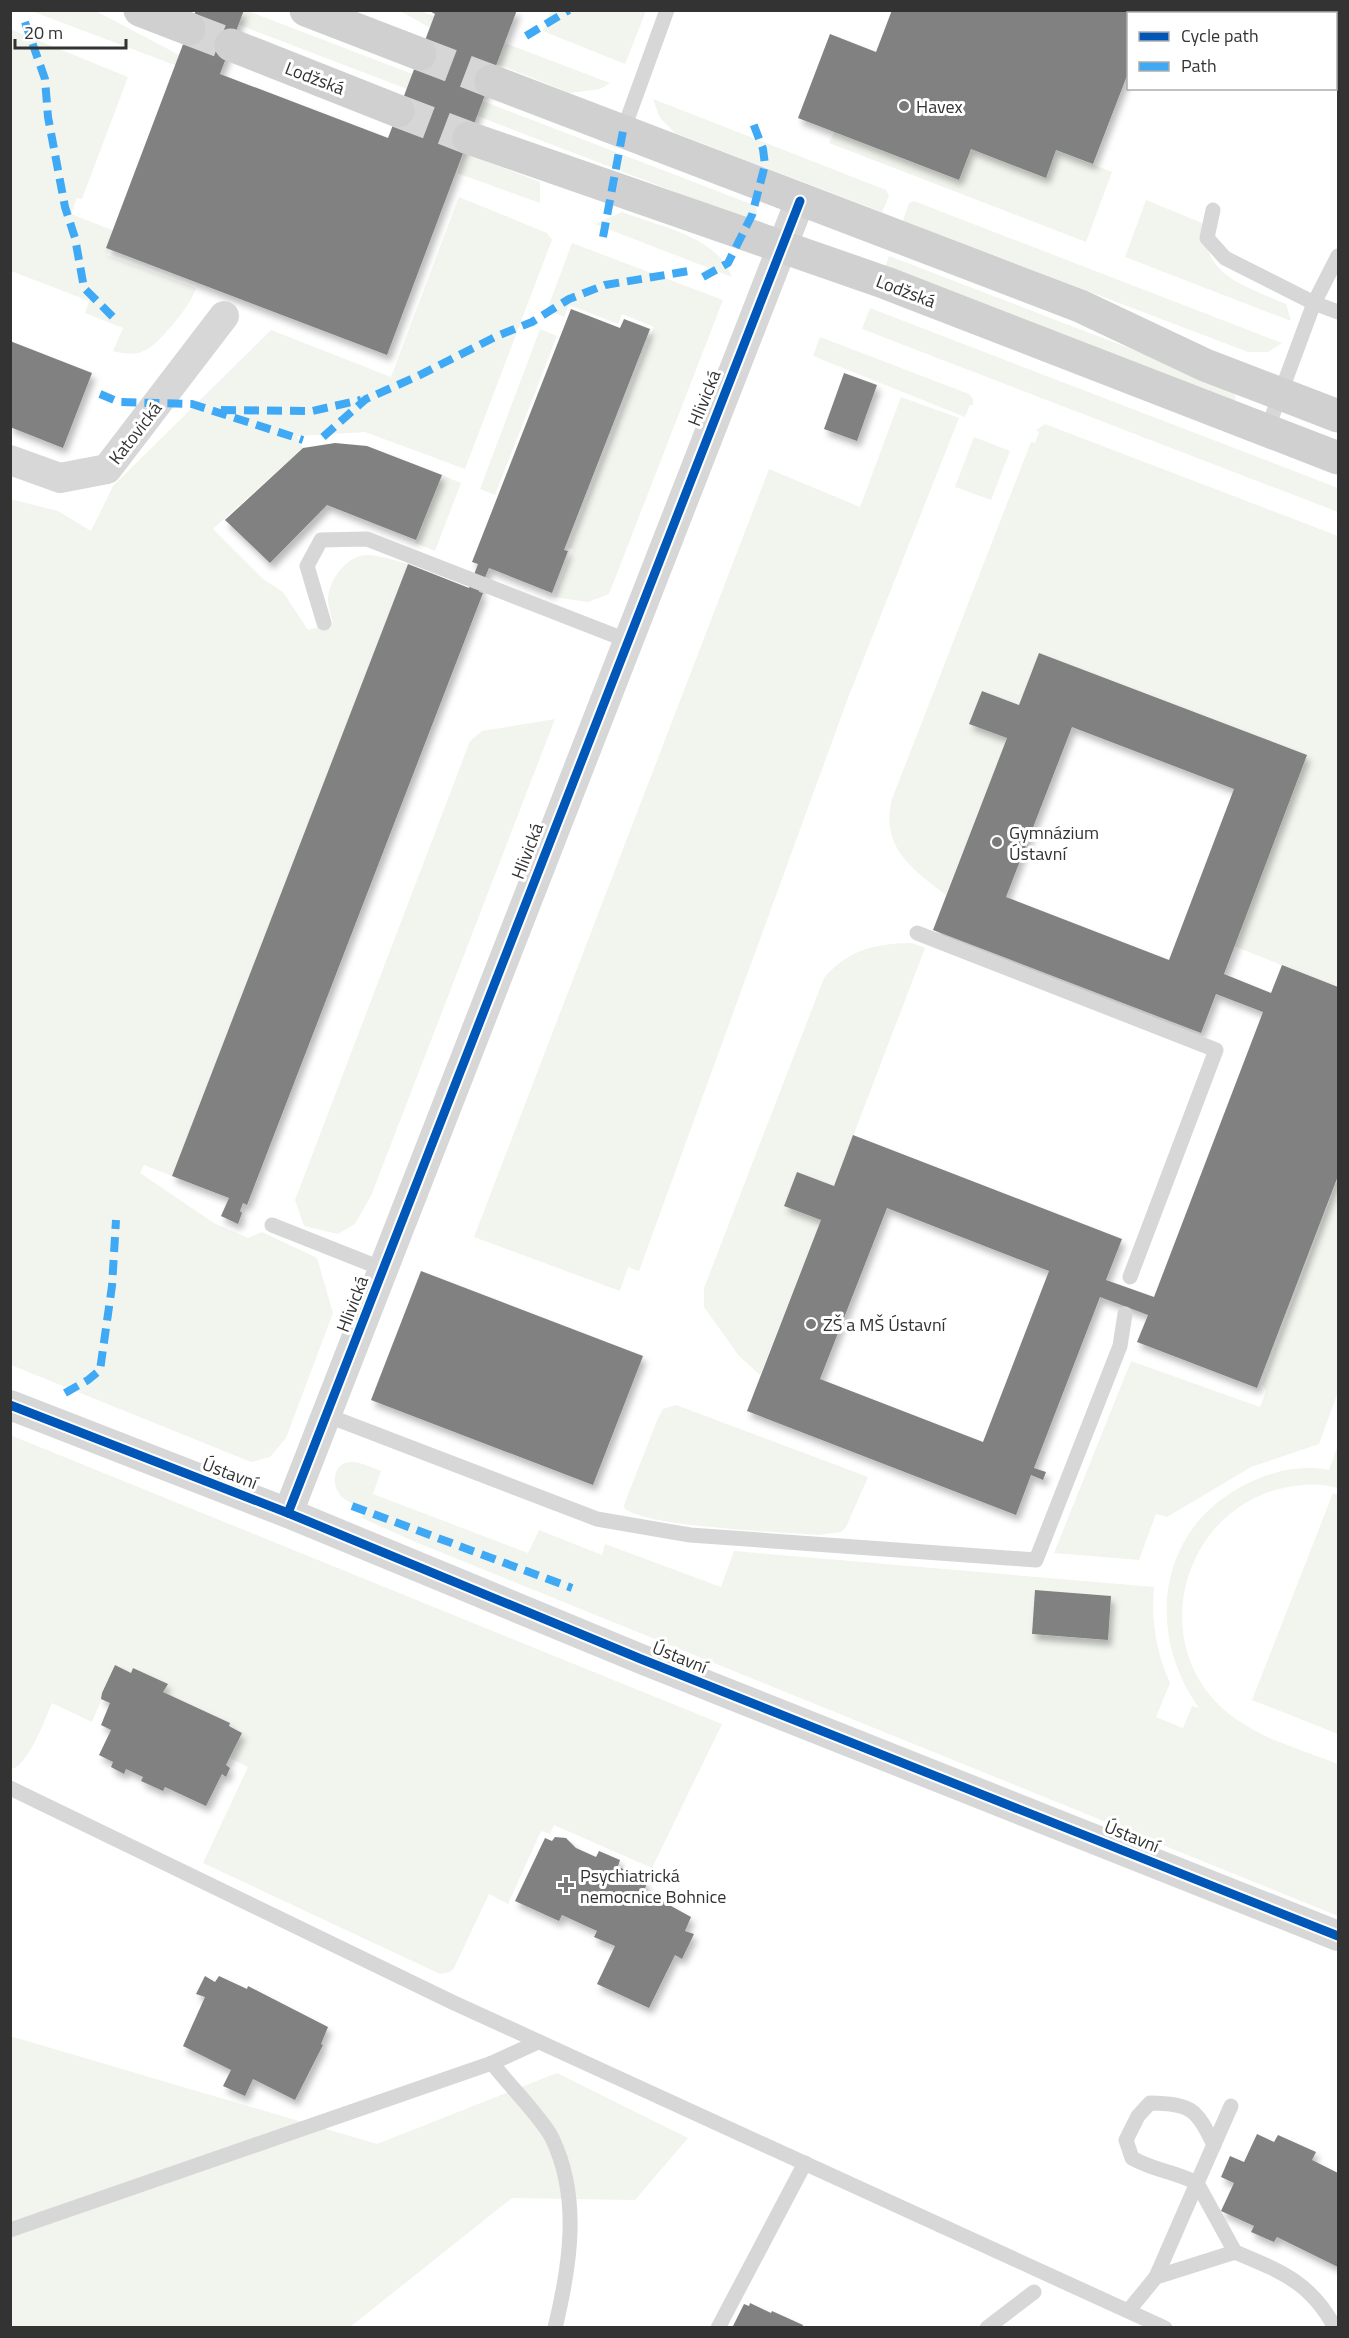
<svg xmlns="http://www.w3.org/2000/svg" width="1349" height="2338" viewBox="0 0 1349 2338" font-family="'Titillium Web',sans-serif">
<defs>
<filter id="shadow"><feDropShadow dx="3.5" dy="6" stdDeviation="3" flood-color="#0004"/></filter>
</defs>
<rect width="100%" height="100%" fill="#fff"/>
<!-- green -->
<g fill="#f1f5ed" fill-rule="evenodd">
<path d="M551,10h95v1l-21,53 -82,-33z"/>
<path d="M31,11h65l87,46 -3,10z"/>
<path d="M203,11h45l503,193 5,4 1,7 -5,5 -6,-1z"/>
<path d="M400,11h20l190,72 -10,6 -30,4 -80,-32z"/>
<path d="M1285,11h53v44l-2,-1v-40l-52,-1z"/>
<path d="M10,29l118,48 -46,122 -5,-1 -6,16 46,18 -10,23 89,33c-5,14 -13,24 -23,36 -19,22 -29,36 -60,27l10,-23 -38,-15 4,-12 -78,-30z"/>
<path d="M653,99l233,91 3,6 -7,16 -207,-79 -15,-15z"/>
<path d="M834,132l125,48 12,-31 74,29 11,-28 56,22 -26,70 -257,-99z"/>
<path d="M464,153l76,29v21l-83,-30z"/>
<path d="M459,197l88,36 5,7 -87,229 -100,-37 -68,4 6,12 -90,81 50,50 20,13 25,38 25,-7c-2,-8 -5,-16 -5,-24 1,-20 20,-46 42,-44 12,1 26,6 38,9l-236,612 -28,-11 -4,8 74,50 34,15 14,-6 55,26 16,55 -47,125 -16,19 -19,5 -240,-97 -1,-866 48,12 33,20 22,-45 158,-156 120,47z"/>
<path d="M1146,200l61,25c-8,51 42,62 79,79l5,17 -166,-64z"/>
<path d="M914,201l368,142 -14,9h-20l-342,-130 -3,-2 6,-17z"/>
<path d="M622,212c38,15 95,24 110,65l-137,-53z"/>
<path d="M572,243l151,57 -114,294 -21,8 -34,-5 19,-48 -5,-1 86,-221 -32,-13 -4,10 -49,-19 -5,12 -17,-7z"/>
<path d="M889,256l344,132 3,11 -3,4 -350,-131z"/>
<path d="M870,308l468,180v24l-476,-183z"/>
<path d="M540,329l17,7 -62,159 -15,-6z"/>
<path d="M820,337l149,57 4,5v6h-3l-5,12 -152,-61z"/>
<path d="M901,397l58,21 -111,280 -209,573 -11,-4 -8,24 -146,-54 295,-768 91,38z"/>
<path d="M1045,424l293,112v452l-104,-42 72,-191 -287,-50 -37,-14 -12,33 37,14 -61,157c-35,-26 -66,-49 -54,-96l139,-357 4,1 4,-11 -3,-2z"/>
<path d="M974,437l36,14 -19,49 -36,-13z"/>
<path d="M442,475l19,8 -26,68 -20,-8z"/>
<path d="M555,719l-184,477 -16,28 -17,10 -34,-8 -9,-26 175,-459 12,-10z"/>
<path d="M912,943l13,5 -91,238 -37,-14 -13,33 37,15 -61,155 -21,-19 -35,-49v-19l120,-310c25,-29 51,-34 88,-35z"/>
<path d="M1338,1179v213l-19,52 -68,23 -84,50 -11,-3 -17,46 -85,-7 77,-192 129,46 6,-16 -4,-7z"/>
<path d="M676,1405l192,72 -22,50 -5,5 -23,3c-35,-3 -174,-8 -194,-27l1,-6 33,-84 5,-9z"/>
<path d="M10,1435l712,289 -70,144 -98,-43 -4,9 -9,-3 -33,73 -19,-10 -35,74 -4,4 -10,2 -237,-111 45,-96 -18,-9 12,-25 -13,-7v-3l-66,-31 4,-8 -34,-16 -2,5 -16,-7 -23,56 -40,-19c-7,16 -25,65 -41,66z"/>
<path d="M1338,1445v43c-20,-6 -42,-4 -63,2 -90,26 -125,144 -58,213 32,33 80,45 121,61v152l-925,-375 -51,-23 3,-8c-9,-5 -22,-9 -27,-18 -8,-14 -1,-32 16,-30 9,1 19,6 27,9l-8,23 155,59 11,-23 63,25 3,-11 116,43 13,-36 420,36c-3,35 2,64 16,96l-14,34 27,11 9,-22 7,2c-56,-79 -40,-186 54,-227 23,-11 51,-16 76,-11zM1035,1590l76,6 -3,44 -75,-5z"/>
<path d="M1333,1493l5,2v239l-86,-34z"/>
<path d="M10,2036l367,108 180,-71 131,65 -53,62 -123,-2 -162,129h-339z"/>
</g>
<!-- building -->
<g fill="#818181" fill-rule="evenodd" filter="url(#shadow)">
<path d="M196,10h48l-24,64 168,64 47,-124 -7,-4h89l-130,345 -281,-107z"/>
<path d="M892,10h236l8,3 -8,1v59l-35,91 -37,-14 -10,28 -75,-29 -12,31 -161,-62 32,-84 46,18z"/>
<path d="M571,309l49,19 4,-9 26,10 -86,221 4,1 -16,42 -63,-25 -10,24 4,1 -236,612 -4,-2 -3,8 2,2 -4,11 -17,-8 8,-18 -57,-22 236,-612 61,24 9,-24 -6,-2z"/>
<path d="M10,341l82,32 -29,75 -53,-21z"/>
<path d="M844,373l33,12 -20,56 -33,-12z"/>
<path d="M335,443l32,3 75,29 -26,65 -89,-35 -57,58 -45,-43 78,-72z"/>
<path d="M1039,653l268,102 -83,219 47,19 11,-28 56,22v189l-81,212 -120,-46 11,-27 -48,-18 -66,171 12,4 -3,8 -12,-5 -15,40 -269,-104 74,-191 -37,-14 13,-34 37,14 19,-51 269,104 -16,41 48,17 109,-285 -47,-18 -15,39 -268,-103 74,-192 -38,-14 13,-33 37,14zM1072,727l162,62 -65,171 -163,-63zM887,1208l162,63 -66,171 -163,-63z"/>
<path d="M421,1271l222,85 -50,129 -222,-85z"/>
<path d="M1035,1590l76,6 -3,44 -76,-6z"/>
<path d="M115,1665l16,8 2,-5 35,16 -5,8 67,31 -1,3 13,7 -16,32 4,3 -4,9 -4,-3 -16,32 -41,-19 -2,4 -22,-10 2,-4 -17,-8 -2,5 -13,-7 2,-5 -14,-7 12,-25 -10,-5 9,-22 -9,-4 1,-6z"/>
<path d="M555,1837l11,1 10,10 20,9 3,-6 21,9 -2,6 29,17 -3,8 47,26 -6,14 9,3 -12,25 -7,-4 -26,53 -52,-24 18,-38 -21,-9 3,-6 -35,-16 -3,6 -44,-20 30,-63 7,3z"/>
<path d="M205,1976l10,6 4,-6 28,13 1,-3 80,41 -7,17 2,1 -28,55 -42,-21 -8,17 -22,-10 8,-16 -48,-24 22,-49 -9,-3z"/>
<path d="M1257,2134l17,8 4,-7 38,17 -4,8 26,13v94l-61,-30 -3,5 -23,-10 3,-6 -33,-15 13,-28 -13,-6 9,-21 14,6z"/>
<path d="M750,2303l21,10 1,-2 31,14 -1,3h-70l12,-24 5,2z"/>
</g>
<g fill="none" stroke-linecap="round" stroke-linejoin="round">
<!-- secondary-tunnel -->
<g stroke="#d6d6d6" stroke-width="33" stroke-dasharray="33 16" stroke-linecap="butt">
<path d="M189,29l42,16"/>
<path d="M420,54l71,27"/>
<path d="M398,111l71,27"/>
</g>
<!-- lane -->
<g stroke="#d7d7d7" stroke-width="15">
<path d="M623,131l44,-121"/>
<path d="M1213,210l-6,28 18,20 89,45 24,9"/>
<path d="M1267,430l47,-127 24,-47"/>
<path d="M324,623l-17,-57 14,-26 46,-1 259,101"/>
<path d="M917,933l299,117 -86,227"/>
<path d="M272,1225l111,44"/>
<path d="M326,1415l271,104 93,16 346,25 84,-214 5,-32"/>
<path d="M10,1788l442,214 713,326"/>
<path d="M492,2063c15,20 50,55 60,75 29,60 18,128 3,190"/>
<path d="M1231,2106l-34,77 38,69"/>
<path d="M10,2230l482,-167 46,-21"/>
<path d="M1156,2277l41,-94c-24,-12 -42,-12 -65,-25l-6,-18 12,-24 12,-13c41,1 46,5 64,42"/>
<path d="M1129,2310l27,-33 79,-25c45,19 76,30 100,76"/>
<path d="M718,2328l87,-165"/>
<path d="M987,2328l47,-36"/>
</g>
<!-- street -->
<g stroke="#d7d7d7" stroke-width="30">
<path d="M10,460l50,18 47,-9 117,-153"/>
<path d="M10,1405l278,108 353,146 697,277"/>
<path d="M288,1513l512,-1312"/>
</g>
<!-- secondary -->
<g stroke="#d0d0d0" stroke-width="33">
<path d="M140,10l49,19"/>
<path d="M306,10l114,44"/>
<path d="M231,45l167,66"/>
<path d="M491,81l589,225 125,59 133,51"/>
<path d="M469,138l417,145 452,175"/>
</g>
<!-- quiet -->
<g stroke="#3fa9f5" stroke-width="8" stroke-dasharray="15 8" stroke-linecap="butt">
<path d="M25,22l20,57 3,38 17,90 10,31 9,50 32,32"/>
<path d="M526,36l43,-26"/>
<path d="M603,237l20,-106"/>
<path d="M703,277l25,-14 24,-48 13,-50 -2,-16 -10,-26"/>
<path d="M100,394l19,8 73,2 111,36"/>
<path d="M221,410l91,1 49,-11"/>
<path d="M323,437l43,-38 52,-23 79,-40 35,-14 37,-23 36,-14 84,-14"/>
<path d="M65,1393l23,-13 12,-10 12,-84 4,-66"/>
<path d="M352,1506l220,82"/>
</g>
<defs>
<g id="cycleway">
<path d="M10,1405l278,108 353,146 697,277"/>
<path d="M288,1513l512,-1312"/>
</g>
</defs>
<!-- cycleway casing -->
<use href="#cycleway" stroke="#fff" stroke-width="13"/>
<!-- cycleway -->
<use href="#cycleway" stroke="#0057b8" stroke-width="9"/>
</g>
<!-- markers -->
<g fill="#7a7a7a" stroke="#fff" stroke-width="2">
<circle cx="904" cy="106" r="6"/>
<circle cx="997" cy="842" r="6"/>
<circle cx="811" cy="1324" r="6"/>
<path d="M563 1876h6v6h6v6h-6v6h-6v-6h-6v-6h6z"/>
</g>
<g text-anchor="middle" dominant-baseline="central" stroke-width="6" stroke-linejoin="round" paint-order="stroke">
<!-- street labels -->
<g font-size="18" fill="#333" stroke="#fff">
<text transform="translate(315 78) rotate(21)">Lodžská</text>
<text transform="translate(906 291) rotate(21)">Lodžská</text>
<text transform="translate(704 398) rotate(-68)">Hlivická</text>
<text transform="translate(135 433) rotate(-52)">Katovická</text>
<text transform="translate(527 851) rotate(-69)">Hlivická</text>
<text transform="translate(352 1304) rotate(-69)">Hlivická</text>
<text transform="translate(230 1473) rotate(21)">Ústavní</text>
<text transform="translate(680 1657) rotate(22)">Ústavní</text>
<text transform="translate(1132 1836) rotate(22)">Ústavní</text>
</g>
<!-- poi labels -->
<g font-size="18" fill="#333" stroke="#fff" text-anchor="start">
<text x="916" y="106">Havex</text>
<text x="1009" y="832">Gymnázium<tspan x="1009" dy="21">Ústavní</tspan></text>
<text x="823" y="1324">ZŠ a MŠ Ústavní</text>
<text x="580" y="1875">Psychiatrická<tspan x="580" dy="21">nemocnice Bohnice</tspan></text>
</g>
</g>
<!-- border -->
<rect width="1349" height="2338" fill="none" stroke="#333333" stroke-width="24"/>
<!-- legend -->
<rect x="1127" y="12" width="210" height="78" fill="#ffffff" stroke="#adadad" stroke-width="1.5"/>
<rect x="1139" y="32" width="30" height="9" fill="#0057b8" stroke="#adadad" stroke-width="1.5"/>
<text x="1181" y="42" font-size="18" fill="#333333">Cycle path</text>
<rect x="1139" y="62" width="30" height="9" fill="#3fa9f5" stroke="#adadad" stroke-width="1.5"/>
<text x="1181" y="72" font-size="18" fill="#333333">Path</text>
<!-- scale -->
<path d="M15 39v9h111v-9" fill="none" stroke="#333333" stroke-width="3"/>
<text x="24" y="39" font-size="18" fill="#333333" stroke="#ffffff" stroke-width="4.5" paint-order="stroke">20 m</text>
</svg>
